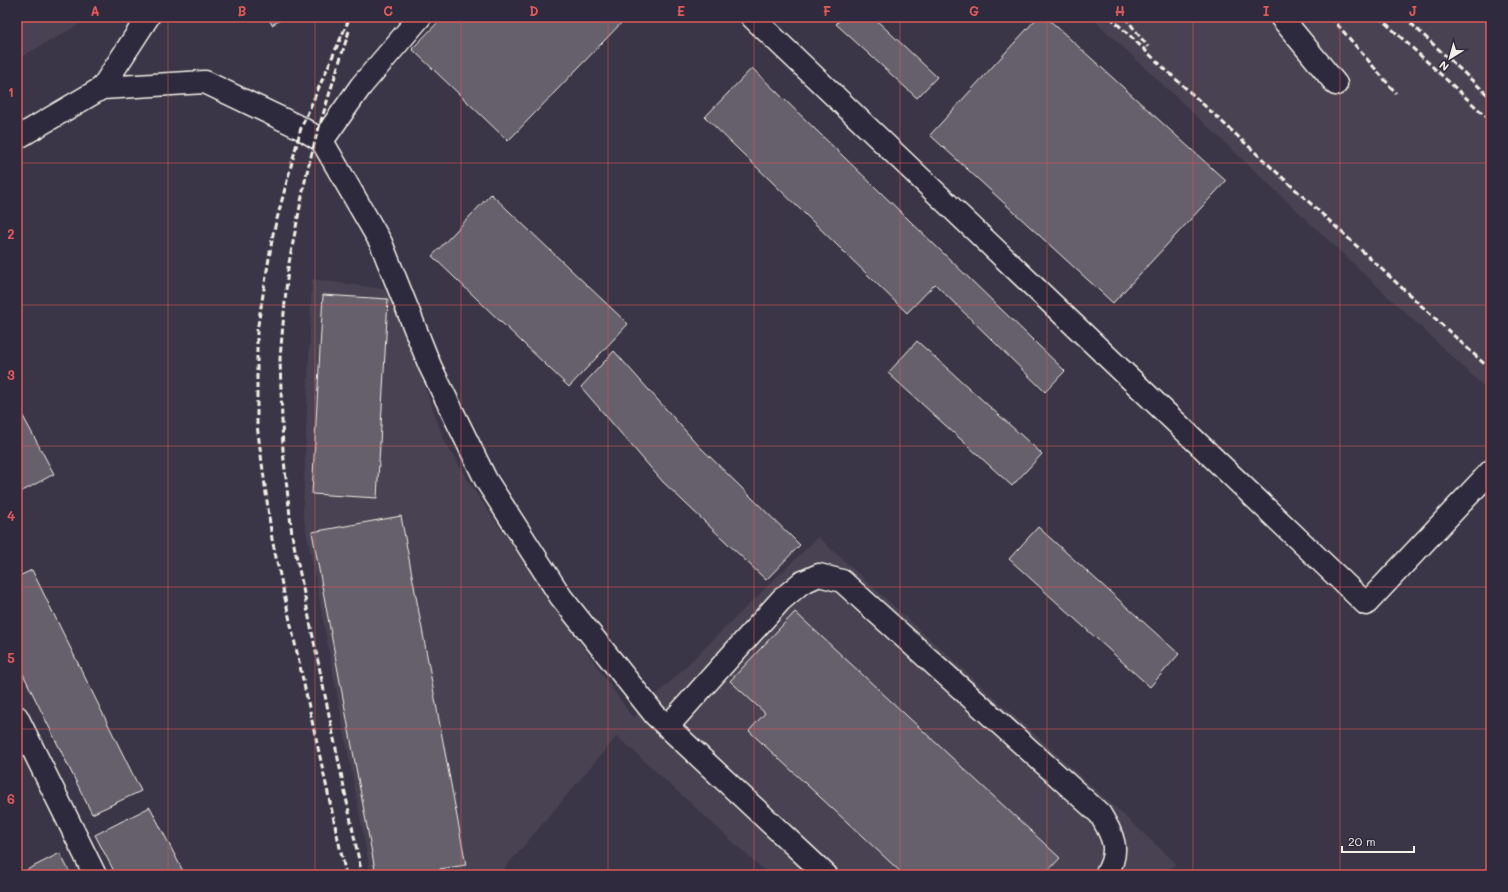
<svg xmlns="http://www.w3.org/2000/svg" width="1508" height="892" viewBox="0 0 1508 892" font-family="Mali,sans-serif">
<rect width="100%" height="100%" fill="#3b3647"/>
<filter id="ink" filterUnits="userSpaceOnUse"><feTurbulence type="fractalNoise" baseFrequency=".025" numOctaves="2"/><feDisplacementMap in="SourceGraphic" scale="8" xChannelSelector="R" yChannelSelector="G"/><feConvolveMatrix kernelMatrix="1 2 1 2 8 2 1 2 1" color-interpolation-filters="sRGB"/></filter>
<g filter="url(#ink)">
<!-- built -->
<g fill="#484352">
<path d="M17,17h76l-76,42z"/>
<path d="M1091,17h400v376z"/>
<path d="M312,279l77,11 56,152 30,50 158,226 185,-181 358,326 -11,12h-396l-152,-139 -118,139h-128l-68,-362z"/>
</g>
<!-- building -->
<g fill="#65616c" stroke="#f4f1e8">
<path d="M268,17h17l-13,8z"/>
<path d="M443,17h184l-119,124 -96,-92z"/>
<path d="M843,17h30l64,60 -20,21 -81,-74z"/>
<path d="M1038,17h8l180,164 -113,122 -183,-168z"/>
<path d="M752,68l313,303 -20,21 -110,-108 -28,29 -202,-196z"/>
<path d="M491,194l137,130 -59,63 -137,-131z"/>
<path d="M323,295l65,4 -11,199 -65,-4z"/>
<path d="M917,341l125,113 -30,32 -124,-113z"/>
<path d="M614,351l85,95 101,99 -34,35 -103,-98 -82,-95z"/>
<path d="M17,405l37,69 -37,20z"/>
<path d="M401,516l65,349 -26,4 1,6h-65l-64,-343z"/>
<path d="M1038,527l141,127 -29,33 -141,-128z"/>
<path d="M32,570l109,221 -49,23 -75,-152v-85z"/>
<path d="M795,612l265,246 -16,17h-140l-155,-144 16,-18 -35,-32z"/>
<path d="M150,807l35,68h-69l-21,-40z"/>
<path d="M60,853l11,22h-54z"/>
</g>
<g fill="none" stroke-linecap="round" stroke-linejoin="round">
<defs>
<g id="minor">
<path d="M752,17l614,587 125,-133"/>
<path d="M1281,17l55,67"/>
<path d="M102,88l46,-71"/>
<path d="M17,138l85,-50 103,-6 96,46 21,13 59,102 49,123 56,114 75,117 94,118 171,160"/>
<path d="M322,141l39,-55 59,-69"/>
<path d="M17,717l78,158"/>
<path d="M668,726l113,-126 20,-17 18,-8 23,6 258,233c13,22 21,36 6,61"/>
</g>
</defs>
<!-- minor casing -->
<use href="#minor" stroke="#f4f1e8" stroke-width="25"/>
<!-- minor -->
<use href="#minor" stroke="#2f2a3d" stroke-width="22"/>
<!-- rail -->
<g stroke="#f4f1e8" stroke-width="3" stroke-dasharray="6 3" stroke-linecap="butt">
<path d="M1110,17l56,53 325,300"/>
<path d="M1125,17l23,30"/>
<path d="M1331,17l65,76"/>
<path d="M1379,17l112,104"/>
<path d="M1404,17l87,81"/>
<path d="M349,31l-33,106 -10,39 -18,92 -8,90 3,93 9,84 70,340"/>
<path d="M346,875l-74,-336 -15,-114v-94l16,-97 28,-106 49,-111"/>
</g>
</g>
</g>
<!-- grid -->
<path fill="none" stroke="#de5a58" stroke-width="1" stroke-opacity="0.55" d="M168,17v858M315,17v858M461,17v858M608,17v858M754,17v858M900,17v858M1047,17v858M1193,17v858M1340,17v858M17,163h1474M17,305h1474M17,446h1474M17,587h1474M17,729h1474"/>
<!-- margin -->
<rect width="1508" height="892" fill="none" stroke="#2f2a3d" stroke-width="44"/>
<!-- north arrow -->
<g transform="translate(1450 58) rotate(217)" stroke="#2f2a3d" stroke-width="3" paint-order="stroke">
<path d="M0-3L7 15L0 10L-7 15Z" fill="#f4f1e8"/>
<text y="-6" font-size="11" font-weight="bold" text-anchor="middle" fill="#f4f1e8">N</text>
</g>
<!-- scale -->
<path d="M1342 846v6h72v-6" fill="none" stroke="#f4f1e8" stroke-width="2"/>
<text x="1348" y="846" font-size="12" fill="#f4f1e8" stroke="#2f2a3d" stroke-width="3" paint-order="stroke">20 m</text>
<rect x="22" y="22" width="1464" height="848" fill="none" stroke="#de5a58" stroke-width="1.5"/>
<g font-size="13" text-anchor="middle" font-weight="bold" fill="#de5a58">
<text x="95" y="16">A</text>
<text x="242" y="16">B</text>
<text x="388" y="16">C</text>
<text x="534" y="16">D</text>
<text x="681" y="16">E</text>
<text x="827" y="16">F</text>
<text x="974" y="16">G</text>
<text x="1120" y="16">H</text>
<text x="1266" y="16">I</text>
<text x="1413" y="16">J</text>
<text x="11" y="97">1</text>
<text x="11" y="239">2</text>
<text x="11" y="380">3</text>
<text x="11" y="521">4</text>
<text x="11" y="663">5</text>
<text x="11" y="804">6</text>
</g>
</svg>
